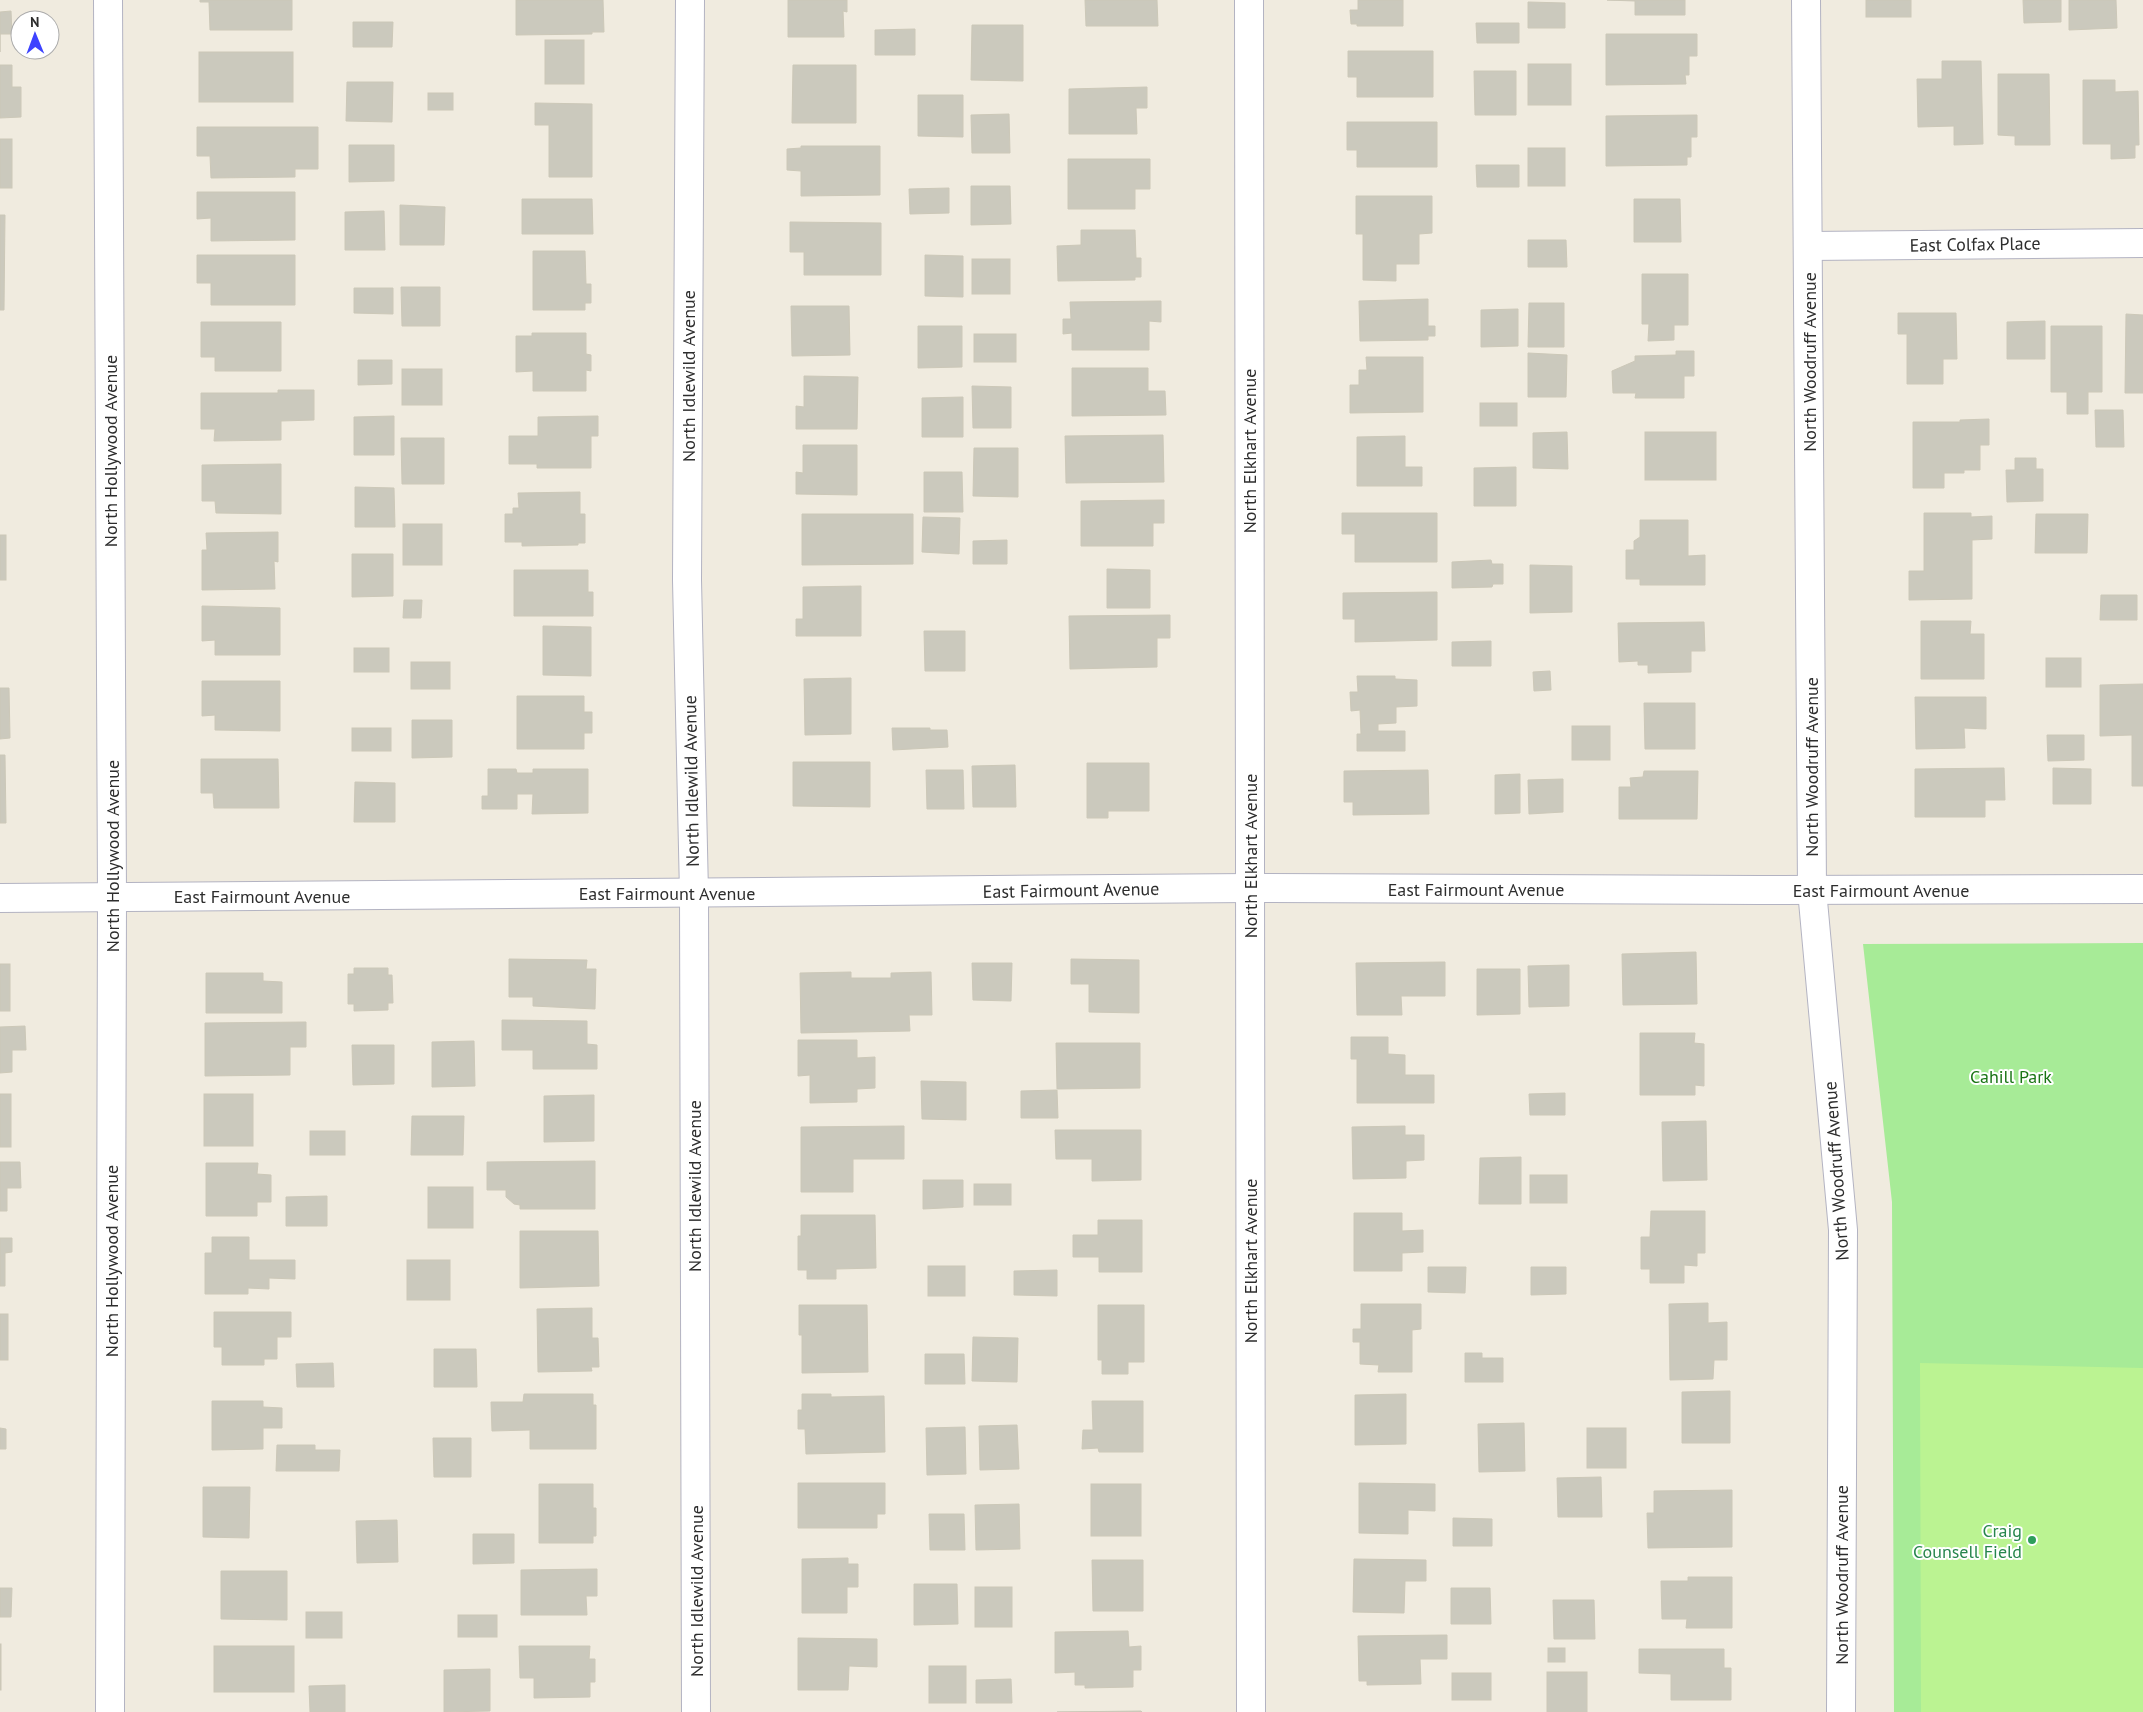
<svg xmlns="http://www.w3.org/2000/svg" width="2143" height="1712" viewBox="0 0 2143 1712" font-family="'PT Sans',sans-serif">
<rect width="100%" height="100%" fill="#f0ebdf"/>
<!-- green -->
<path fill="#a7eb97" d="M2143,943v769h-249l-2,-510 -29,-258z"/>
<!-- pitch -->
<path fill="#bbf392" d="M1920,1363l223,5v344h-222z"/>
<!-- building -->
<g fill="#cbc9bd" stroke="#ccc8b8">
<path d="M200,0h92v30h-82l-1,-28h-9z"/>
<path d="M516,0h87l1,32h-12v2l-76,1z"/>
<path d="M788,0h59v12l-4,-1 1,26h-56z"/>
<path d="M1085,0h72l1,26h-72z"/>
<path d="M1358,0h45v26h-46v-2h-6l-1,-14h8z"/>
<path d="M1607,0h78v15h-50v-14z"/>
<rect x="1866" y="0" width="45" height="17"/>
<path d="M2023,0h38v22l-37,1z"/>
<path d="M2069,0h47l1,28 -48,2z"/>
<path d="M1528,2l37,1v25h-37z"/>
<path d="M11,11l1,23h-12v18v-40z"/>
<path d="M353,22h40l-1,25h-39z"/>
<path d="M1476,23h43v20h-42z"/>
<path d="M972,25h51v56l-52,-1z"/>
<path d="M915,29v26h-40v-25z"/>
<path d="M1606,34h91v22h-8v19h-4l1,9 -80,1z"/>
<rect x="545" y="40" width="39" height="44"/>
<path d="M1348,51h85v46h-76v-20h-9z"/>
<rect x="199" y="52" width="94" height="50"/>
<path d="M1942,61h39l2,83 -29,1v-19l-36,1 -1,-48h25z"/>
<rect x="1528" y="64" width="43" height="41"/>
<path d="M0,65h12v22h9v30l-21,1z"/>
<path d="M793,65h63v58h-64z"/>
<path d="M1474,71h42v44h-41z"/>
<path d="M1998,74h51l1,71h-35v-9l-17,-1z"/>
<path d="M2083,80h32v12l23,-1 1,54h-4v13l-24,1v-15h-28z"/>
<path d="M347,82h46l-1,40 -46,-1z"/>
<path d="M1147,87v21h-11l1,26h-68v-45z"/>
<rect x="428" y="93" width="25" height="17"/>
<path d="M918,95h45v42l-45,-1z"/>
<path d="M535,103l57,1v73h-43v-52h-14z"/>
<path d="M1009,114l1,39h-38l-1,-38z"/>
<path d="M1697,115v22h-6v20h-4v8l-81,1v-50z"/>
<path d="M1347,122h90v45h-80v-17h-10z"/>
<path d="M197,127h121v42h-23v8l-84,1 -1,-22h-13z"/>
<rect x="0" y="139" width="12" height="49"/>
<path d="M349,145h45v36l-45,1z"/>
<path d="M801,146h79v49l-79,1v-25l-14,-1v-21l14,-1z"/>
<rect x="1528" y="148" width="37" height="38"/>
<path d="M1068,159h82v30h-15v20h-67z"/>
<path d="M1476,165h43v22h-42z"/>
<path d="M971,186h39l1,38 -40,1z"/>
<path d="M949,188v25l-39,1 -1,-25z"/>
<path d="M197,192h98v48l-84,1v-23l-14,1z"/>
<path d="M1356,196h76v37l-13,1v30h-23v17l-33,-1v-46h-7z"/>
<path d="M522,199h70l1,35h-71z"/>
<path d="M1634,199h46l1,43h-47z"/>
<path d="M400,205l45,2 -1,38h-44z"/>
<path d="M384,211l1,39h-40v-38z"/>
<path d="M0,215h5l-1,95h-4z"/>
<path d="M790,222l91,1v52h-77v-23h-14z"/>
<path d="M1081,230h54l1,28h5v19h-6v3l-77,1 -1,-35 24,-1z"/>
<path d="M1528,240h38l1,27h-39z"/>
<path d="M533,251h52l1,33h5v19h-6v7h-52z"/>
<path d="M197,255h98v50h-84v-22h-14z"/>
<path d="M925,255l38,1v41l-38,-1z"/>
<rect x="972" y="259" width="38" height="35"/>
<path d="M1642,274h46v51h-14v15l-26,1 1,-17h-7z"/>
<path d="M401,287h39v39h-38z"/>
<path d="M354,288h39v26l-39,-1z"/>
<path d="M1428,299v27h7v10h-7v4l-68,1 -1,-40z"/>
<path d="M1161,301v21l-12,-1v29h-77v-17l-9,1v-15h8l-1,-17z"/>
<path d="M1529,303h35v44h-36z"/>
<path d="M791,306h58l1,49 -58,1z"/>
<path d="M1518,309v37l-37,1v-37z"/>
<path d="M1898,313h58l1,46h-14v25h-36v-50h-9z"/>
<path d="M2126,314l17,1v78h-18z"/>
<path d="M2045,321v38h-38v-37z"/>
<path d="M201,322h80v49h-66v-14h-14z"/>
<path d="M918,326h44v41l-44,1z"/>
<path d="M2051,326h51v66h-14v22h-21v-22h-16z"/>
<path d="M532,333h54v21l5,1v16l-5,-1v21h-53v-20l-17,1v-36h16z"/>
<rect x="974" y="334" width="42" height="28"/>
<path d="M1676,351h18v25h-10v22h-49l1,-5h-23l-1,-22 23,-10v-5l41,-1z"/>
<path d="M1528,353l39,2 -1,42h-38z"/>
<path d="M1366,357h57v55l-73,1v-28h9v-15h8z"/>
<path d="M358,360h34v24l-34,1z"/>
<path d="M1072,368h76v23h17l1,24 -94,1z"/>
<rect x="402" y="369" width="40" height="36"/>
<path d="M804,376l54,1 -1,52h-61v-23l8,1z"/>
<path d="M972,386l39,1v41h-38z"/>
<path d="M278,390h36v30l-33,1v19l-67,1 1,-12h-14v-36h77z"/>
<path d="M963,397v40h-41v-39z"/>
<rect x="1480" y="403" width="37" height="23"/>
<path d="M2095,410h28l1,37h-28z"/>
<path d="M394,416v39h-40v-38z"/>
<path d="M598,416v20h-7v32h-54v-4h-28v-28h29v-19z"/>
<path d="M1989,419v26h-9v25h-16v3h-20v15h-31v-66h47v-2z"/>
<path d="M1567,432l1,37 -35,-1v-35z"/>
<rect x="1645" y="432" width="71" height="48"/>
<path d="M1163,435l1,47 -98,1 -1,-47z"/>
<path d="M1405,436v31h17v19h-65v-49z"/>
<path d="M401,438h43v46h-42z"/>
<path d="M803,445h54v50l-61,-1v-22l7,1z"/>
<path d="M974,448h44v49l-45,-1z"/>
<path d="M2015,458h21v11h7v32l-36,1 -1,-32h9z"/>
<path d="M281,464v50l-65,-1 -1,-12h-13v-36z"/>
<path d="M1516,467v39h-42v-38z"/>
<path d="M924,472h38l1,40h-39z"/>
<path d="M355,487l39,1 1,39h-40z"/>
<path d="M580,492v22h5v29h-7v2l-56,1v-4h-17v-28h8v-6h6l-1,-15z"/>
<path d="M1164,500v23h-11v23h-72v-45z"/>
<path d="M1342,513h95v49h-82v-28h-13z"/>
<path d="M1924,513h47v4l21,-1v23l-20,1v59l-63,1v-29h15z"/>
<path d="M802,514h111v50l-111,1z"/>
<path d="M2036,514h52l-1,39h-52z"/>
<path d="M923,517l37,1 -1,36 -37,-2z"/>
<path d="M1640,520h48v36l17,-1v30h-65v-6h-14v-29h8v-9l6,-4z"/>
<rect x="403" y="524" width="39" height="41"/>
<path d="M278,532v30l-4,-1 1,28 -73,1v-40h5l-1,-17z"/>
<rect x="0" y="535" width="6" height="45"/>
<path d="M1007,540v24h-34v-23z"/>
<path d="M352,554h41v42l-41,1z"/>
<path d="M1491,560l1,4h11v20h-10l-1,3 -40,1v-26z"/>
<path d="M1530,565l42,1v46l-42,1z"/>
<path d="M1107,569l43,1v38h-43z"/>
<path d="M514,570h74v22h5v24h-79z"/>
<path d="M861,586v50h-65v-17h7v-32z"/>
<path d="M1437,592v48l-82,2v-23h-12v-26z"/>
<path d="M2101,595h36v25h-37z"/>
<path d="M404,600h18l-1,18h-18z"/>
<path d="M202,606l78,2v47h-65v-15l-13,1z"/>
<path d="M1170,615v23h-13v29l-87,2 -1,-53z"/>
<path d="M1921,621h50l-1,13h14v45h-63z"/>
<path d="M1704,622l1,29h-14v21l-43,1v-8h-10v-4l-19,1 -1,-39z"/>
<path d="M543,626l48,1v49l-48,-1z"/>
<path d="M924,631h41v40h-40z"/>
<path d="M1491,641v25h-39v-24z"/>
<rect x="354" y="648" width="35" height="24"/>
<rect x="2046" y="658" width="35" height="29"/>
<rect x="411" y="662" width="39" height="27"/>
<path d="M1550,671l1,19 -17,1 -1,-19z"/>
<path d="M1357,676h38v3l22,1v26l-21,1v16l-18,1v7h27v20h-48v-17h4l-1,-24 -9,1 -1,-19h8z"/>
<path d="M851,678v56l-46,1 -1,-56z"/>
<path d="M202,681h78v50l-65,-1v-15l-13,1z"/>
<path d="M2143,684v102h-11v-51l-32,1v-51z"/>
<path d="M0,688h9l1,50 -10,1z"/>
<path d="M517,696h67v16h8v21h-8v16h-67z"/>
<path d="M1915,697h71v32l-22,-1 1,20 -49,1z"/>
<path d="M1644,703h51v46h-50z"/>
<path d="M412,720h40v37l-40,1z"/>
<rect x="1572" y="726" width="38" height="34"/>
<rect x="352" y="728" width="39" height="23"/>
<path d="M892,728h38v2h17l1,17 -55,3z"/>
<path d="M2047,735h37v25l-36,1z"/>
<path d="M0,755h5l1,68h-6z"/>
<path d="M201,759h77l1,49h-65l-1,-15h-12z"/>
<path d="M793,762h77v45l-77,-1z"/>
<path d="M1087,763h62v48h-41v7h-21z"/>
<path d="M1015,765l1,42h-43l-1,-41z"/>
<path d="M2004,768l1,32h-20v17h-70v-48z"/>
<path d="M2053,768l38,1v35h-38z"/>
<path d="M488,769h28l1,4h16v-4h55v44l-56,1 1,-20h-16v15h-35v-13h6z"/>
<path d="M926,770h37l1,39h-37z"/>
<path d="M1428,770l1,44 -76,1v-13h-9v-31z"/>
<path d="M1644,771h54l-1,48h-78v-32h12l-1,-9 13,-1z"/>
<path d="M1520,774v39l-25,1v-39z"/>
<path d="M1563,779v33l-34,2 -1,-34z"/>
<path d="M355,782l40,1v39h-41z"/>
<path d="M1696,952l1,52 -74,1 -1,-51z"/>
<path d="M509,959l78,1 -1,9h10l-1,40 -62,-3v-9h-24z"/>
<path d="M1071,959l68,1v53l-50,-1v-28h-18z"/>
<path d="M1445,962v34h-44l1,19h-45l-1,-52z"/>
<path d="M972,963h40l-1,38 -38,-1z"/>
<rect x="0" y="964" width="10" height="47"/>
<path d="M1569,965v41l-40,1 -1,-41z"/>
<path d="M354,968h34v7h4l1,28h-5v7l-34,1v-7h-6v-30h6z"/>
<path d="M1477,969h43v45l-43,1z"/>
<path d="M851,972v6h40v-5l40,-1 1,43h-23l1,16 -109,2 -1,-60z"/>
<path d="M206,973h57v8l19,1v31h-76z"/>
<path d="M502,1020l85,1v23l10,1v24h-64v-19h-31z"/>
<path d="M306,1022v25h-16v28l-85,1v-53z"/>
<path d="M25,1026l1,24h-14v22l-12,1v-46z"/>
<path d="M1640,1033h55l-1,10 10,1v42l-9,-1v10h-55z"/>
<path d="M1351,1037h37v17l17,1v20h29v28h-77v-44h-6z"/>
<path d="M798,1040h59v18l18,-1v31l-18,1v13l-47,1v-28l-12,1z"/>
<path d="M474,1041l1,45 -43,1v-45z"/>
<path d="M1056,1043h84v45l-83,1z"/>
<path d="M352,1045h42v39l-41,1z"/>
<path d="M921,1081l45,1v38l-44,-1z"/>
<path d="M1057,1090l1,28h-37v-27z"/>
<path d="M1565,1093v22h-35l-1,-21z"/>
<rect x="0" y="1094" width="11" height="53"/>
<rect x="204" y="1094" width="49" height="52"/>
<path d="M594,1095v46l-50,1v-46z"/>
<path d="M412,1116h52l-1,39h-52z"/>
<path d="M1706,1121l1,59 -44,1 -1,-59z"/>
<path d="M904,1126v33h-51v33h-52v-65z"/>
<path d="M1405,1126v9h19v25l-18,1v17l-53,1 -1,-52z"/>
<path d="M1055,1130h86v50l-49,1v-22h-36z"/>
<rect x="310" y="1131" width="35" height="24"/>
<path d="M1521,1157v47h-42l1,-46z"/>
<path d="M595,1161v48h-75v-4l-6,-1 -8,-7v-7h-19v-28z"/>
<path d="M0,1162h20l1,26h-14v23h-7z"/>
<path d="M206,1163h52l-1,11 14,1v27h-14v14h-51z"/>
<rect x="1530" y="1175" width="37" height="28"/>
<path d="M923,1180h40v27l-40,2z"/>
<rect x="974" y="1184" width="37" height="21"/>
<rect x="428" y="1187" width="45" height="41"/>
<path d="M327,1196v30h-41v-29z"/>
<path d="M1651,1211h54v42h-8v13l-13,-1v18h-34v-14h-9v-32h9z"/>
<path d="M1354,1213h48v18l21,-1v22l-21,1v18h-48z"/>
<path d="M801,1215h74l1,53 -40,1v10h-29v-9h-9v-34h3z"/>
<path d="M1098,1220h44v52h-43v-15h-26v-22h25z"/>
<path d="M520,1231h78l1,55 -79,2z"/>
<path d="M212,1237h37v23h46v19l-26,-1v11l-21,-1v6h-43v-41h7z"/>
<path d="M0,1238h12v14l-7,1v33h-5z"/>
<rect x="407" y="1260" width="43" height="40"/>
<rect x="928" y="1266" width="37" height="30"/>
<path d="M1428,1267h38l-1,26 -37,-1z"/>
<path d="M1531,1267h35v27l-35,1z"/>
<path d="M1057,1270v26l-43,-1v-24z"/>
<path d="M1708,1303v20l19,-1v38h-13l-1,19 -43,1 -1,-76z"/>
<path d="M1361,1304h60v25l-9,1v42h-34l1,-7 -19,-1v-22h-7v-13h8z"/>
<path d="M799,1305h68l1,67 -66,1v-38h-3z"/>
<path d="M1098,1305h46v57h-16v12h-26v-14h-4z"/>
<path d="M592,1308v30h6l1,29h-8l1,4 -54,1 -1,-63z"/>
<path d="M214,1312h77v25h-14v22h-13v6h-42v-18h-8z"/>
<rect x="0" y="1314" width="8" height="46"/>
<path d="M973,1337l45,1 -1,44 -45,-1z"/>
<path d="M434,1349h42l1,38h-43z"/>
<path d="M1465,1353h17v5h21v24h-38z"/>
<path d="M925,1354h39l1,30h-40z"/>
<path d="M333,1363l1,24h-37l-1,-23z"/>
<path d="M1730,1391v52h-48v-51z"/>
<path d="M524,1394h69v11h3v44h-66v-19l-38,1 -1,-29h32z"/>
<path d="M802,1394h29v3l53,-1 1,56 -79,2 -1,-25h-7v-19h4z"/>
<path d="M1406,1394v50l-51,1v-50z"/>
<path d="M212,1401h51v6l19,1v20h-19v21l-51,1z"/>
<path d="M1092,1401h51v51h-44l-1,-4 -16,1 1,-19h10z"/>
<path d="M1524,1423l1,48 -46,1 -1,-48z"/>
<path d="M1017,1425l2,44 -39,1 -1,-44z"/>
<path d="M965,1427l1,47 -39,1 -1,-47z"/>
<path d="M0,1428l6,1v20h-6z"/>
<rect x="1587" y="1428" width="39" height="40"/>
<path d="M433,1438h38v39h-37z"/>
<path d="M277,1445h38v5h25l-1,21h-63z"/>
<path d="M1601,1477l1,40h-44l-1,-39z"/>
<path d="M798,1483h87v31h-8v14h-79z"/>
<path d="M1359,1483l76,1v27l-27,-1v24l-49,-1z"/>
<path d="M539,1484h54v24h3v28h-3v7h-54z"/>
<rect x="1091" y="1484" width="50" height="52"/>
<path d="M203,1487h47l-1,51 -46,-1z"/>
<path d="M1732,1490v57l-84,1 -1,-35h7v-22z"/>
<path d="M1019,1504l1,45 -44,1 -1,-45z"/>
<path d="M929,1514h35l1,36h-35z"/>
<path d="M1453,1518l39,1v27h-39z"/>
<path d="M397,1520l1,42 -41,1 -1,-42z"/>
<path d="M473,1534h41v29l-41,1z"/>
<path d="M848,1558v6h10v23h-11v26h-45v-54z"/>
<path d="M1354,1559l72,1v21h-21l-1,32 -51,-1z"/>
<path d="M1092,1560h51v51h-50z"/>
<path d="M597,1569v27h-11l1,19h-66v-45z"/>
<path d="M221,1571h66v49l-66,-1z"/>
<path d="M1688,1577h44v51h-46l1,-9h-25l-1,-38h27z"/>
<path d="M914,1584h43l1,40 -44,1z"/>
<rect x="975" y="1587" width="37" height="40"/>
<path d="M0,1588h12l-1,29h-11z"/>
<path d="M1451,1588h39l1,36h-40z"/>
<path d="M1553,1600h41l1,39h-41z"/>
<rect x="306" y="1612" width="36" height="26"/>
<rect x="458" y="1615" width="39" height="22"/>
<path d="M1128,1631l1,16 12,-1v24h-8v17l-48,1v-3h-10v-13l-20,1v-41z"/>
<path d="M1447,1635v24h-27l1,25 -54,1v-4h-8l-1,-45z"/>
<path d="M798,1638l79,1v28l-28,-1 -1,24h-50z"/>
<rect x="0" y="1644" width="1" height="46"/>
<rect x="214" y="1646" width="80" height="46"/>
<path d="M519,1646h71l-1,13h6v23h-5v15l-56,1v-20h-14z"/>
<rect x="1548" y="1648" width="17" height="14"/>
<path d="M1639,1649h85v19h7v32h-60v-26l-32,-1z"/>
<rect x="929" y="1666" width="37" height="37"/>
<path d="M490,1669v42l-46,1v-42z"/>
<rect x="1547" y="1672" width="40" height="40"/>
<rect x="1452" y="1673" width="39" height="27"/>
<path d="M1011,1679l1,24h-36v-23z"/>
<path d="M345,1685v27h-35l-1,-26z"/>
<path d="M1141,1711l1,1h-85z"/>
</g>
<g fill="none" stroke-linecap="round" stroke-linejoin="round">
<defs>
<g id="street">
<path d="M108,0l4,897 -2,815"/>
<path d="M690,0l-3,580 7,313 2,819"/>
<path d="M1249,0l2,1712"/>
<path d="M1806,0l6,890 31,340 -2,482"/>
<path d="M1808,246l335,-3"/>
<path d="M0,898l1250,-10 509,2 384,-1"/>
</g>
</defs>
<!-- street casing -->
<use href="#street" stroke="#b3b3c2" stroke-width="30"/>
<!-- street -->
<use href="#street" stroke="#fff" stroke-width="28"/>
</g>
<!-- markers -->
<circle fill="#2e9e5b" stroke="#fff" stroke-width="2" cx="2032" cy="1540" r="5"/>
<g text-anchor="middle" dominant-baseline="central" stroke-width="4" stroke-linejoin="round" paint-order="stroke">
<!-- street labels -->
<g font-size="18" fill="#2d2d2d" stroke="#fff">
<text transform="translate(1975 244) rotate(-1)">East Colfax Place</text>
<text transform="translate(1809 362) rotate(-90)">North Woodruff Avenue</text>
<text transform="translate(688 376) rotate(-90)">North Idlewild Avenue</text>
<text transform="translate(110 451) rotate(-90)">North Hollywood Avenue</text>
<text transform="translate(1249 451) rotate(-90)">North Elkhart Avenue</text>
<text transform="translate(1811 767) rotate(-90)">North Woodruff Avenue</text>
<text transform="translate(691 781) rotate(-91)">North Idlewild Avenue</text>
<text transform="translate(112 856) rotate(-90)">North Hollywood Avenue</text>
<text transform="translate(1250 856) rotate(-90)">North Elkhart Avenue</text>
<text x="1476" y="889">East Fairmount Avenue</text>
<text transform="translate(1071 890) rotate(-1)">East Fairmount Avenue</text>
<text x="1881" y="890">East Fairmount Avenue</text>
<text x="667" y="893">East Fairmount Avenue</text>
<text x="262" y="896">East Fairmount Avenue</text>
<text transform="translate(1836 1171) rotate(-94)">North Woodruff Avenue</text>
<text transform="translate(694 1186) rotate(-90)">North Idlewild Avenue</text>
<text transform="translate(111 1261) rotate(-90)">North Hollywood Avenue</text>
<text transform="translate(1250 1261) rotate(-90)">North Elkhart Avenue</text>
<text transform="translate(1841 1575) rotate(-90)">North Woodruff Avenue</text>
<text transform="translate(696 1591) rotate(-90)">North Idlewild Avenue</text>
</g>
<!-- park labels -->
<g font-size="18" fill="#197414" stroke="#fff">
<text x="2011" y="1076">Cahill Park</text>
</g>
<!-- leisure labels -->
<g font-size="18" fill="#27864d" stroke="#fff" text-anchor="end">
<text x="2022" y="1530">Craig<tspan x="2022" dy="21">Counsell Field</tspan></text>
</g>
</g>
<!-- north arrow -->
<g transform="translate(35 35) rotate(359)"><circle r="24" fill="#ffffff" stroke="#ababab"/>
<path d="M0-4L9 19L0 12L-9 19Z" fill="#3d43ff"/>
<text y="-8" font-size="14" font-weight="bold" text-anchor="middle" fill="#2d2d2d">N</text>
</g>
</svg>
